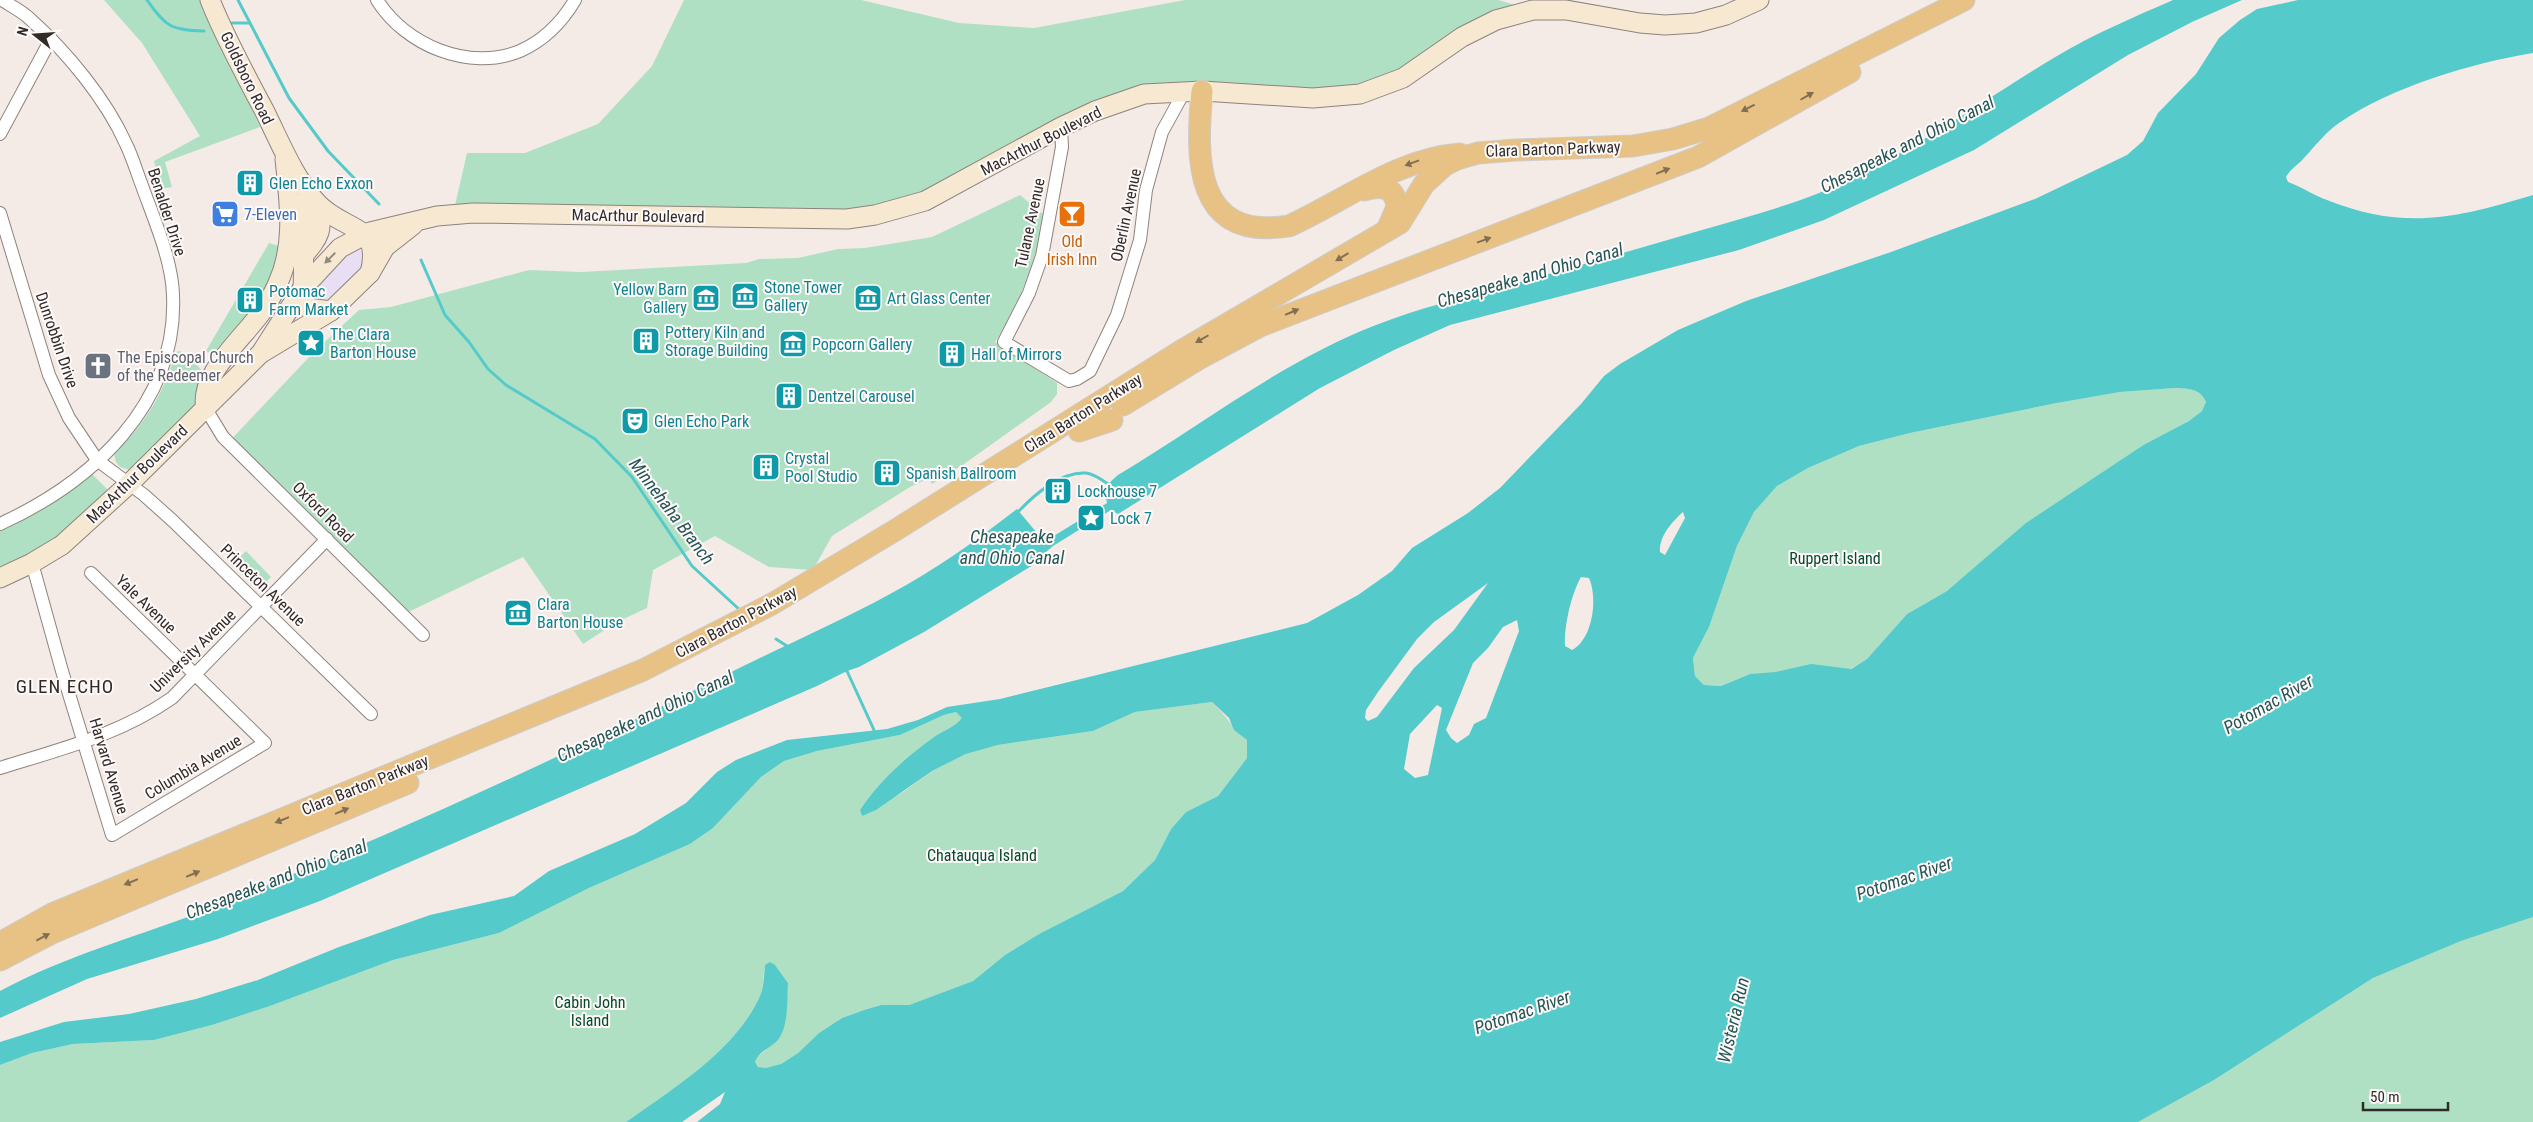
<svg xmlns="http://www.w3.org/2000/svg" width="2533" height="1122" viewBox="0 0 2533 1122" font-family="'Roboto Condensed',sans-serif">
<rect width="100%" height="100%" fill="#f5ebe6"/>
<!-- industrial -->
<path fill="#e8dff4" d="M353,248l10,3 3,14 -38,38 -13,-2 -3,-9 2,-5z"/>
<!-- green -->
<g fill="#afe0c4">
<path d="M104,0h97l59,127 -95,35 7,25 -11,2 -7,-28 46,-25 -58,-93z"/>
<path d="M684,0h177l98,23 75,5 151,-28h313l35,10 -173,84h-216l-269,121 -422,-1 14,-61h58l73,-29 54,-58z"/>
<path d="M1020,195l25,21c-10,46 -25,87 -50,126l62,41v11l-6,8 -87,62 -32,20 -3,-6 -19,9 -78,49 -19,34 -44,-3 -54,-31 -62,34 -6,38 -30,14 -34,22 -60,-87 -123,59 -176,-169 90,-95 45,-42 32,-3 138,-37 52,2 165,-9 13,-4 39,-1 40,-9 27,-1 67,-11z"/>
<path d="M269,243l10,3 3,6 -11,34 -55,71 -10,-6z"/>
<path d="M180,351l12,8 11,13 -5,30 -68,68 -10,-3 -4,-5 -2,-8c31,-30 50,-61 62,-102z"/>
<path d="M2175,388c13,1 25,0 31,14l-4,9 -13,10 -44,23 -157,114 -41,33 -40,23 -40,45 -17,10 -100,5 -29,12 -17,-1 -9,-9 -2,-18 16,-31 28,-81 17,-34 23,-26 31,-18 51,-22 51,-13 147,-30 63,-11z"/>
<path d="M91,473l18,18 -44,43 -65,36v-42l38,-16z"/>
<path d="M246,551l25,26 -13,12 -26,-24z"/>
<path d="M1212,702c14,13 21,27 35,38v18l-29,38 -32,16 -15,17 -16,31 -32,31 -84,43 -34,21 -32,26 -64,24h-28l-17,5 -22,8 -23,15 -21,20 -17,11 -15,5 -8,-2 -3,-5 2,-5 9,-7 20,-35 2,-32 -13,-18h-10c-2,10 -1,22 -5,31 -26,56 -85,92 -134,126h-626v-57l32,-12 41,-9 81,-4 58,-15 58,-19 123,-46 106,-27 90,-45 101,-44 23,-16 48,-51 23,-16 33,-10 83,-16 44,-20 12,-3 7,6c-9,9 -19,12 -29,19 -28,20 -55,44 -74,73l2,6 41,-24 29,-21 34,-17 32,-9 95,-14 42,-19z"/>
<path d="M2533,917v205h-395l76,-42 159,-102 88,-37z"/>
</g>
<!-- water -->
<g fill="#54caca" fill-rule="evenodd">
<path d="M2173,0h69l-50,22 -64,33 -154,95 -150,70 -85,30 -289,75 -56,25 -74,38 -202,126 -7,-4 -58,36 -7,6v5l-122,75 -65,35 -12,4 -30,15 -497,215 -102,38 -131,40 -87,39v-27c67,-36 140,-55 211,-83 175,-71 347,-149 516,-234 54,-27 110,-51 163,-80 45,-24 87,-54 127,-85l20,24 12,6 58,-36c-3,-14 0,-19 11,-28 85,-51 165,-114 258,-150 43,-17 89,-28 134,-40 64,-18 128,-36 192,-55 41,-12 83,-23 122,-39 84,-35 156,-89 233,-135 37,-22 77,-39 116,-56z"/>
<path d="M2298,0h235v53c-61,10 -142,34 -194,70 -13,9 -24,23 -35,35 -6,7 -13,10 -18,19l2,5c14,5 25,13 39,18 77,31 130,18 206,-5v722l-72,24 -88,37 -159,102 -76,42h-1441l23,-18 5,-12 -43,30h-56c48,-34 109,-71 134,-126 4,-9 4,-21 5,-31l5,-3 5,3 13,18c-1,17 1,44 -11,58 -7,7 -19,11 -22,21l3,5 8,1 15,-4 17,-11 21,-20 23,-15 22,-8 17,-5h28l64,-24 32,-26 34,-21 84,-43 32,-31 16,-31 15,-17 32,-16 29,-38v-18l-13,-10 -5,-12 -17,-16 -77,10 -42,19 -95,14 -32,9 -34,17 -56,39 -14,6 -2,-6c19,-29 46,-53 74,-73 10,-7 21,-10 28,-19l-6,-6 -12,3 -44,20 -83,16 -33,10 -23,16 -48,51 -23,16 -101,44 -90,45 -106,27 -123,46 -58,19 -58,15 -81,4 -41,9 -32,12v-23l64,-20 65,-8 67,-15 62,-19 81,-33 91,-32 84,-19 35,-25 86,-37 51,-31 31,-31 19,-12 51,-20 100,-11 31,-9 29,-13 53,-8 307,-76 51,-28 34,-24 20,-23 56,-35 32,-25 81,-84 23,-28 16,-12 58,-34 68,-29 145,-49 144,-53 92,-44 16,-14 15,-28 38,-39 23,-36 21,-18 17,-11zM2175,388c13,1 25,0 31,14l-4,9 -13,10 -44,23 -119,79 -79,68 -40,23 -40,45 -16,10 -40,-5 -35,8 -26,2 -29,12 -17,-1 -9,-9 -2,-18 16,-31 28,-81 17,-34 23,-26 31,-18 51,-22 51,-13 147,-30 63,-11zM1683,512l2,6 -20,37 -5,-3c-1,-16 12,-30 23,-40zM1581,577l8,1c9,20 4,61 -17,72l-7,-4c-1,-20 6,-51 16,-69zM1488,583l-34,47 -40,38 -37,49 -9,4 -3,-3 1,-8 12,-18 39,-53 17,-17zM1517,620l2,11 -33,87 -12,6 -5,11 -12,8 -6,-5 -5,-8 27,-67 15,-15 15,-21zM1437,705l5,3 -14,67 -13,3 -11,-9 6,-35z"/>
</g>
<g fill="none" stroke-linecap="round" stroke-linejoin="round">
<!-- stream -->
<g stroke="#54caca" stroke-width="3">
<path d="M147,0c19,27 24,30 57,31"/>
<path d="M238,0l51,98 39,53 51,53"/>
<path d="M232,23h17"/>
<path d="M421,260l24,55 24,27 19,27 18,16 89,54 37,38 60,89 49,45"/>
<path d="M1019,511c16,-17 43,-40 67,-38 8,1 15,6 22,11"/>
<path d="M776,639l14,9"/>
<path d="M844,670l3,1 27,59"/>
</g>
<defs>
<g id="minor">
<path d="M377,0c28,45 92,72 143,51 25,-11 42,-29 55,-51"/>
<path d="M1061,127l1,20 -20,109 -13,37 -25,49 65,39 8,-2 13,-8 27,-56 23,-75 6,-50 16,-58 22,-40"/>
<path d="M0,134l51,-95"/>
<path d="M0,213l49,162 20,43 28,42 47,35 29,26 198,193"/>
<path d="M206,409l17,28 200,198"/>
<path d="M0,524c92,-42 178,-120 173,-229 -1,-36 -20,-78 -32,-112 -5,-13 -9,-27 -15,-39 -20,-45 -60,-93 -96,-125 -8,-8 -19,-13 -28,-19"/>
<path d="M32,563l30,108 50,164 153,-92 -174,-170"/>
<path d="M0,768c61,-19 119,-33 172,-70l155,-159"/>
</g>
<g id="secondary">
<path d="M210,0c15,38 35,74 54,110 16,32 29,66 53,93 27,29 66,20 53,70"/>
<path d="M300,204l4,31 -1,64 5,9 23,3"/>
<path d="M301,258c19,-21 24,-29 15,-56"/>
<path d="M263,352l68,-41 39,-38 15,-26 28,-22"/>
<path d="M206,409c-8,-35 39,-72 57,-99 6,-8 11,-18 15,-27 18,-39 11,-83 7,-124"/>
<path d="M0,578l32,-15 30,-18 67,-61 132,-131 41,-64 38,-41 30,-16 67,-16 36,-3 374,6 28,-4 50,-14 136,-74 34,-16 49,-17 58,-3 111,7 47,-4 43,-16 59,-41 34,-17 37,-10h33l74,13 25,2 31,-2 30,-8 33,-15"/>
</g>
<g id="trunk">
<path d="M1202,91c-6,67 -9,150 87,135 57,-26 108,-67 171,-72"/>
<path d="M1364,190c17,-5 31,-4 33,17l-9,21"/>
<path d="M1123,405l79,-48 58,-31 438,-169 152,-85"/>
<path d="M1079,431l33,-11"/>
<path d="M0,943l52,-29 591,-244 129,-66 122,-73 287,-180 219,-128 24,-39 21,-19 12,-6 21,-6 38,-3 117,-4 40,-7 36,-11 255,-128"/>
<path d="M0,960l52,-27 356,-150"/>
</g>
</defs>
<!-- minor casing -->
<use href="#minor" stroke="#8c837e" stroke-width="14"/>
<!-- secondary casing -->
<use href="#secondary" stroke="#8c837e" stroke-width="21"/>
<!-- trunk casing -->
<use href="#trunk" stroke="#cdcccc" stroke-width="23"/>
<!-- minor -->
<use href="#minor" stroke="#fff" stroke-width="12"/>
<!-- secondary -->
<use href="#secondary" stroke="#f6e8d1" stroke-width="19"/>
<!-- trunk -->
<use href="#trunk" stroke="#e7c284" stroke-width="21"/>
</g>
<!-- one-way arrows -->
<defs><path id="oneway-solid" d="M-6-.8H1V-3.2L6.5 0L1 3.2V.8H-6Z" transform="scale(1.25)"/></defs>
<g fill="#826f52">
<use href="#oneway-solid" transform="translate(1807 96) rotate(-30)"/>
<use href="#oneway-solid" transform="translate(1748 108) rotate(153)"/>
<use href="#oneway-solid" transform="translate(1412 163) rotate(160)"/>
<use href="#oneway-solid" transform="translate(1663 171) rotate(-22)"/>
<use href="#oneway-solid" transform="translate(1484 240) rotate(-20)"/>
<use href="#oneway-solid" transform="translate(1342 257) rotate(149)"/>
<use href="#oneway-solid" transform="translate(1292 312) rotate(-23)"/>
<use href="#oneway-solid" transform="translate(1202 339) rotate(150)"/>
<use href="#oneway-solid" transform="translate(342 811) rotate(-23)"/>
<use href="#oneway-solid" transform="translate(282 820) rotate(158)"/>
<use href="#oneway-solid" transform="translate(193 874) rotate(-23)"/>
<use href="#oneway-solid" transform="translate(131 882) rotate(158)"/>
<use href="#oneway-solid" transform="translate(43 937) rotate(-28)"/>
</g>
<use fill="#928a7d" href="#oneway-solid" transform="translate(330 258) rotate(135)"/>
<!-- icons -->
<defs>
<symbol id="building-square" viewBox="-11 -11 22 22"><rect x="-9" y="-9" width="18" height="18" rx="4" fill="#0f9aa8" stroke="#fef9f8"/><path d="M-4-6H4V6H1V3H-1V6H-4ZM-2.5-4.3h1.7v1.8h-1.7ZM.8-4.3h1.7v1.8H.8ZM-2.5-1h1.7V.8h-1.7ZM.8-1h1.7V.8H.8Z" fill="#fff"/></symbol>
<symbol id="supermarket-square" viewBox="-11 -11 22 22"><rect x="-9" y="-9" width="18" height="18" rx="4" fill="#3f7fe0" stroke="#fef9f8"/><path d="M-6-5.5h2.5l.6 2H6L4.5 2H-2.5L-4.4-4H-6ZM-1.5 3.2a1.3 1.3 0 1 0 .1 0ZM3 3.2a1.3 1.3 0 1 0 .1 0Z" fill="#fff"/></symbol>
<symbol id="bar-square" viewBox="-11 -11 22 22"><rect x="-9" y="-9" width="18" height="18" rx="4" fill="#e8710a" stroke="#fef9f8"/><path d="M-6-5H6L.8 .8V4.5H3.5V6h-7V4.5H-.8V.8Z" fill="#fff"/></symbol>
<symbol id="museum-square" viewBox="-11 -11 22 22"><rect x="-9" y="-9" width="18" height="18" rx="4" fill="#0f9aa8" stroke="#fef9f8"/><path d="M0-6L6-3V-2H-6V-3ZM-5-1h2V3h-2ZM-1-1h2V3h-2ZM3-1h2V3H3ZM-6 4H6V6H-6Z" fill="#fff"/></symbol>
<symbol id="sight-square" viewBox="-11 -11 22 22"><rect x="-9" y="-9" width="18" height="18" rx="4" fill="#0f9aa8" stroke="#fef9f8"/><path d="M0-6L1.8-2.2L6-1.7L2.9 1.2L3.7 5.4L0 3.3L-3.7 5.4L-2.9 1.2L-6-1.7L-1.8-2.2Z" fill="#fff"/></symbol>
<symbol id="church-square" viewBox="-11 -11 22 22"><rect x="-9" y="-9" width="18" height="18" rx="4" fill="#6b7280" stroke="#fef9f8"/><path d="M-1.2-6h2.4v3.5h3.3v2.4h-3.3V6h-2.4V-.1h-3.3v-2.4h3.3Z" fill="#fff"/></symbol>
<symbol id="theatre-square" viewBox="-11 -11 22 22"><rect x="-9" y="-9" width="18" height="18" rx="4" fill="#0f9aa8" stroke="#fef9f8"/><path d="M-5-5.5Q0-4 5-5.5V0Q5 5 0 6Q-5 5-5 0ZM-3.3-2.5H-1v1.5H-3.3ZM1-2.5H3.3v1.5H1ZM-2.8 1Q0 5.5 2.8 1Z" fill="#fff"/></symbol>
</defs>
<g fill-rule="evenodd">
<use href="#building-square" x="234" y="167" width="32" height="32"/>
<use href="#supermarket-square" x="209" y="198" width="32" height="32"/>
<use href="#bar-square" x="1056" y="198" width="32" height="32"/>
<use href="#museum-square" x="729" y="280" width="32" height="32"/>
<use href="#museum-square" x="690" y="282" width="32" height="32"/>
<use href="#museum-square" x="852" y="282" width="32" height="32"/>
<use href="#building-square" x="234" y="284" width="32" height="32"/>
<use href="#building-square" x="630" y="325" width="32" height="32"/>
<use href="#sight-square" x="295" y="327" width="32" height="32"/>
<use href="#museum-square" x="777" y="328" width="32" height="32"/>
<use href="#building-square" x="936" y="338" width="32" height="32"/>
<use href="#church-square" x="82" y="350" width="32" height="32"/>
<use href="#building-square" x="773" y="380" width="32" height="32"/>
<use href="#theatre-square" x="619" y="405" width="32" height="32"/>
<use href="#building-square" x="750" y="451" width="32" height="32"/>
<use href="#building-square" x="871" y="457" width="32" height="32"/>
<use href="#building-square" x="1042" y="475" width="32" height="32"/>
<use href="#sight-square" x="1075" y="502" width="32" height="32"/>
<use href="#museum-square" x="502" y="597" width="32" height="32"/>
</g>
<g text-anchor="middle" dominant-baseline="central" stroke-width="4" stroke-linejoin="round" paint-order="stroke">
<!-- street labels -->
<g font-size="16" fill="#2f2b29" stroke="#fef9f8">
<text transform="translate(247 78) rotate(64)">Goldsboro Road</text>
<text transform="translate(1041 141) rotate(-27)">MacArthur Boulevard</text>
<text transform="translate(1553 149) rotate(-2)">Clara Barton Parkway</text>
<text transform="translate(167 212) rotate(72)">Benalder Drive</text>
<text transform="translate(1126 215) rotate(-78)">Oberlin Avenue</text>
<text transform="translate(638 216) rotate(1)">MacArthur Boulevard</text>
<text transform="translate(1030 223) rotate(-78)">Tulane Avenue</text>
<text transform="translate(57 340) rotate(71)">Dunrobbin Drive</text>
<text transform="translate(1083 413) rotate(-32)">Clara Barton Parkway</text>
<text transform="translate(137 474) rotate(-44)">MacArthur Boulevard</text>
<text transform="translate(323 512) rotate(45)">Oxford Road</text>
<text transform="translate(263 585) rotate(44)">Princeton Avenue</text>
<text transform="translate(146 604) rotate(44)">Yale Avenue</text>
<text transform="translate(736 622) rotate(-28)">Clara Barton Parkway</text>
<text transform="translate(193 651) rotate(-44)">University Avenue</text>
<text transform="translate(109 766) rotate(73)">Harvard Avenue</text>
<text transform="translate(193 767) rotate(-31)">Columbia Avenue</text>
<text transform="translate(365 785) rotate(-22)">Clara Barton Parkway</text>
</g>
<!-- culture labels -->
<g font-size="16" fill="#0d838f" stroke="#fef9f8" text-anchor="start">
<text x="269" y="183">Glen Echo Exxon</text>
<text x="764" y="287">Stone Tower<tspan x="764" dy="18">Gallery</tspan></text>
<text x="687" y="289" text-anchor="end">Yellow Barn<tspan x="687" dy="18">Gallery</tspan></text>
<text x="269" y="291">Potomac<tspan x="269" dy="18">Farm Market</tspan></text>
<text x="887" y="298">Art Glass Center</text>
<text x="665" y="332">Pottery Kiln and<tspan x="665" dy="18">Storage Building</tspan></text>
<text x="330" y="334">The Clara<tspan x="330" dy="18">Barton House</tspan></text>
<text x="812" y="344">Popcorn Gallery</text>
<text x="971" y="354">Hall of Mirrors</text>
<text x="808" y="396">Dentzel Carousel</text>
<text x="654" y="421">Glen Echo Park</text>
<text x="785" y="458">Crystal<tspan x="785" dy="18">Pool Studio</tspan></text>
<text x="906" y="473">Spanish Ballroom</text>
<text x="1077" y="491">Lockhouse 7</text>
<text x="1110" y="518">Lock 7</text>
<text x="537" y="604">Clara<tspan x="537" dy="18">Barton House</tspan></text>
</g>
<!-- shop labels -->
<g font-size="16" fill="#366cbe" stroke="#fef9f8" text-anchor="start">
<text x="244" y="214">7-Eleven</text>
</g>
<!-- food labels -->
<g font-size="16" fill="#c56008" stroke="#fef9f8">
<text x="1072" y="241">Old<tspan x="1072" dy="18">Irish Inn</tspan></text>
</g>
<!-- worship labels -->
<g font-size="16" fill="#5b616d" stroke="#fef9f8" text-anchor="start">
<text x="117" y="357">The Episcopal Church<tspan x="117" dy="18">of the Redeemer</tspan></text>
</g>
<!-- park labels -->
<g font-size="16" fill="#024b2f" stroke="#fef9f8">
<text x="1835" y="558">Ruppert Island</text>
<text x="982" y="855">Chatauqua Island</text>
<text x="590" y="1002">Cabin John<tspan x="590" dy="18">Island</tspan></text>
</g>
<!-- water labels -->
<g font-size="18" font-style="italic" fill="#245657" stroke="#fef9f8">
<text transform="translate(1907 144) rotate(-27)">Chesapeake and Ohio Canal</text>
<text transform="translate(1530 275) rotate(-16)">Chesapeake and Ohio Canal</text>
<text transform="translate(672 511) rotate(53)">Minnehaha Branch</text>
<text x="1012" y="536">Chesapeake<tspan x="1012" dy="21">and Ohio Canal</tspan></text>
<text transform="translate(2268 704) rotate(-30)">Potomac River</text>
<text transform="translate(645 716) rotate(-25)">Chesapeake and Ohio Canal</text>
<text transform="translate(1904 878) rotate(-19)">Potomac River</text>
<text transform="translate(276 879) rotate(-21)">Chesapeake and Ohio Canal</text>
<text transform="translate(1522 1012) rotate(-19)">Potomac River</text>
<text transform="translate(1733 1020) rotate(-77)">Wisteria Run</text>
</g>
<!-- quarter labels -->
<g font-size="19" letter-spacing="1" fill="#2f2b29" stroke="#fef9f8">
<text x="65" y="686">GLEN ECHO</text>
</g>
</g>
<!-- north arrow -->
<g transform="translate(35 35) rotate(287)" stroke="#fef9f8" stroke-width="4" paint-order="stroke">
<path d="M0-4L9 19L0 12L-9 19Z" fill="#2f2b29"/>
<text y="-8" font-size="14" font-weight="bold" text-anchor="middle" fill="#2f2b29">N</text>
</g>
<!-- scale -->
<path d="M2363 1102v8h85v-8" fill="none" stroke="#2f2b29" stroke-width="2.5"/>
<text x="2370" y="1102" font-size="15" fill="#2f2b29" stroke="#fef9f8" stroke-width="4" paint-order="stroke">50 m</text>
</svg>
